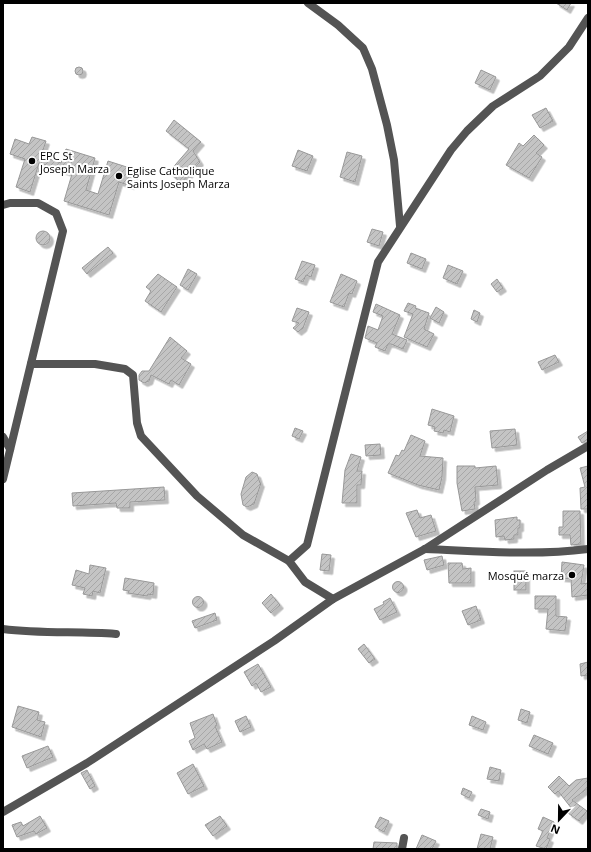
<svg xmlns="http://www.w3.org/2000/svg" width="591" height="852" viewBox="0 0 591 852" font-family="'Open Sans',sans-serif">
<defs>
<pattern id="building-hatch" width="6" height="6" patternUnits="userSpaceOnUse"><rect width="6" height="6" fill="#c4c4c4"/><path d="M-1 1l2-2M0 6l6-6M5 7l2-2" fill="none" stroke="#a7a7a7"/></pattern>
<filter id="shadow"><feDropShadow dx="3.5" dy="3.5" stdDeviation="0" flood-color="#0004"/></filter>
</defs>
<rect width="100%" height="100%" fill="#fff"/>
<!-- building -->
<g fill="url(#building-hatch)" stroke="#989898" filter="url(#shadow)">
<path d="M556,3h15l-4,7z"/>
<circle cx="79" cy="71" r="4"/>
<path d="M481,70l15,7 -6,13 -15,-7z"/>
<path d="M546,108l7,13 -13,7 -8,-13z"/>
<path d="M174,120l27,22 -8,9 7,11 -19,21 -12,-11 20,-23 -23,-18z"/>
<path d="M534,135l10,10 -8,8 6,4 -13,21 -23,-13 13,-22 4,3z"/>
<path d="M32,137l14,4 -5,15 20,7 5,-14 29,9 -9,32 12,4 10,-33 28,9 -5,16 -12,-4 -10,33 -45,-14 8,-27 -33,-11 -9,29 -14,-5 9,-28 -15,-5 5,-15 14,5z"/>
<path d="M298,150l15,6 -6,15 -15,-5z"/>
<path d="M347,152l15,4 -7,26 -15,-5z"/>
<path d="M372,229l11,3 -4,14 -12,-4z"/>
<circle cx="43" cy="238" r="7"/>
<path d="M108,247l5,6 -26,21 -5,-6z"/>
<path d="M411,253l15,6 -4,10 -15,-6z"/>
<path d="M302,261l13,4 -4,12 -5,-2 -3,7 -8,-3z"/>
<path d="M448,265l15,6 -6,13 -14,-6z"/>
<path d="M188,269l9,5 -9,16 -8,-5z"/>
<path d="M158,274l19,13 -16,25 -16,-11 6,-10 -5,-4z"/>
<path d="M341,274l16,7 -5,13 -3,-1 -5,14 -14,-5z"/>
<path d="M497,279l6,9 -6,4 -6,-8z"/>
<path d="M408,303l8,3 -1,2 14,5 -5,16 10,5 -7,13 -23,-10 9,-23 -9,-3z"/>
<path d="M376,304l24,11 -8,19 15,6 -4,9 -12,-5h-3l-3,7 -10,-4 2,-4 -12,-5 3,-12 10,4 5,-14 -10,-4z"/>
<path d="M436,307l8,5 -5,11 -9,-5z"/>
<path d="M297,308l12,4 -6,16 -5,4 -5,-4 6,-5 -7,-2z"/>
<path d="M474,310l6,3 -3,9 -6,-3z"/>
<path d="M170,337l17,14 -6,7 10,6 -12,21 -8,-5 -2,4 -18,-9 -2,6 -5,2 -5,-3v-5l3,-4h7z"/>
<path d="M555,355l4,7 -17,8 -4,-8z"/>
<path d="M432,409l22,7 -4,16 -6,-2 -1,3 -9,-2 1,-4 -7,-2z"/>
<path d="M295,428l8,3 -4,8 -7,-3z"/>
<path d="M515,429l2,16 -25,3 -2,-17z"/>
<path d="M588,431v8l-6,4 -4,-6z"/>
<path d="M411,435l14,6 -5,15 23,2 -1,19 -3,13 -21,-5 -30,-12 8,-18 3,1 3,-6 2,1z"/>
<path d="M380,444l1,11 -15,1 -1,-11z"/>
<path d="M351,454l10,3 -4,14h5l-1,14h-4v18h-15l3,-33z"/>
<path d="M457,466h18v2l21,-2 2,19 -23,2 1,14 -2,1 1,7 -13,2 -5,-28z"/>
<path d="M588,466v43h-7l-1,-21 5,-1 -5,-19z"/>
<path d="M252,472l5,2 3,9h1l-7,21 -7,3 -4,-2 -2,-11 5,-17z"/>
<path d="M164,487l1,13 -35,2v6h-13l-1,-5 -43,3 -1,-13z"/>
<path d="M417,510l3,8 11,-3 5,16 -20,6 -10,-24z"/>
<path d="M563,511h17l1,33 -10,1 -1,-10h-11v-8h4z"/>
<path d="M517,517v3h3v8h-2v7h-4v4l-9,1 -1,-4 -8,1 -1,-17z"/>
<path d="M322,554l9,1 -2,16 -9,-1z"/>
<path d="M442,556l2,9 -17,5 -3,-10z"/>
<path d="M562,562l22,3 -3,19 7,-1v12l-16,2 -1,-18 -10,-1z"/>
<path d="M448,563h14l1,6 8,-1v15h-22z"/>
<path d="M90,565l16,3 -6,25 -7,-2 -1,5 -9,-2 2,-6 -13,-3 4,-15 13,4z"/>
<rect x="514" y="571" width="12" height="19"/>
<path d="M125,578l29,5 -1,12 -5,-1 -1,2 -19,-3 1,-2 -6,-1z"/>
<circle cx="398" cy="587" r="5.5"/>
<path d="M271,594l9,11 -9,8 -9,-10z"/>
<path d="M535,596h21v20l11,1 -2,14 -19,-2 2,-20h-13z"/>
<circle cx="198" cy="602" r="5.5"/>
<path d="M390,598l7,14 -17,8 -6,-11 10,-5 -1,-2z"/>
<path d="M476,606l5,14 -13,5 -6,-14z"/>
<path d="M215,613l2,7 -22,8 -3,-7z"/>
<path d="M364,644l11,15 -6,4 -11,-14z"/>
<path d="M588,662v13l-7,1 -1,-12z"/>
<path d="M258,664l13,23 -10,5 -5,-9 -4,3 -8,-14z"/>
<path d="M18,706l21,6 -2,8 8,2 -4,15 -29,-10z"/>
<path d="M521,709l9,3 -3,11 -9,-3z"/>
<path d="M213,714l4,11 -2,1 7,16 -15,7 -3,-5 -11,6 -4,-9 6,-3 -5,-15z"/>
<path d="M246,716l5,11 -11,5 -5,-11z"/>
<path d="M472,716l14,6 -3,8 -14,-5z"/>
<path d="M534,735l19,8 -5,11 -19,-8z"/>
<path d="M48,746l5,11 -26,11 -5,-12z"/>
<path d="M193,764l11,22 -16,8 -11,-21z"/>
<path d="M490,767l11,3 -2,11 -12,-2z"/>
<path d="M87,770l8,16 -5,3 -9,-16z"/>
<path d="M559,776l10,10 7,-6 12,-2v10l-16,12 15,11 -8,10 -11,-8 4,-4 -14,-18 -3,3 -7,-7z"/>
<path d="M463,788l9,4 -3,6 -8,-4z"/>
<path d="M481,809l9,3 -2,7 -10,-4z"/>
<path d="M40,816l7,12 -11,6 -2,-3 -17,6 -5,-12 9,-3 2,4z"/>
<path d="M220,816l7,10 -14,10 -8,-11z"/>
<path d="M380,817l9,4 -5,11 -9,-5z"/>
<path d="M543,817l11,5 -7,16 3,1 -4,10 -10,-3 7,-15 -5,-2z"/>
<path d="M481,834l12,3 -3,12h-13z"/>
<path d="M422,835l14,6 -4,8h-16z"/>
<path d="M374,842l23,1v6h-24z"/>
</g>
<g fill="none" stroke-linecap="round" stroke-linejoin="round">
<!-- minor -->
<g stroke="#545454" stroke-width="8">
<path d="M308,3l30,22 25,23 9,21 15,56 7,35 6,66"/>
<path d="M3,205l7,-2h28l18,10 7,18 -60,248"/>
<path d="M31,364h64l30,5 8,6 4,48 4,13 56,60 46,39 46,26"/>
<path d="M3,437l7,12"/>
<path d="M425,549c54,2 109,7 163,0"/>
<path d="M333,599l-28,-17 -16,-21 18,-16 71,-283 73,-112 16,-19 26,-25 47,-30 29,-29 19,-29"/>
<path d="M3,629c38,5 75,2 113,5"/>
<path d="M3,812l84,-49 187,-122 59,-42 92,-50 122,-79 41,-24"/>
<path d="M402,849l2,-11"/>
</g>
</g>
<!-- markers -->
<g fill="#000" stroke="#fff" stroke-width="1.5">
<circle cx="32" cy="161" r="4"/>
<circle cx="119" cy="176" r="4"/>
<circle cx="572" cy="575" r="4"/>
</g>
<g text-anchor="middle" dominant-baseline="central" stroke-width="4" stroke-linejoin="round" paint-order="stroke">
<!-- poi labels -->
<g font-size="11" fill="#000" stroke="#fff" text-anchor="start">
<text x="40" y="155">EPC St<tspan x="40" dy="13">Joseph Marza</tspan></text>
<text x="127" y="170">Eglise Catholique<tspan x="127" dy="13">Saints Joseph Marza</tspan></text>
<text x="564" y="575" text-anchor="end">Mosqué marza</text>
</g>
</g>
<!-- border -->
<rect width="591" height="852" fill="none" stroke="#000000" stroke-width="8"/>
<!-- north arrow -->
<g transform="translate(559 820) rotate(202)" stroke="#ffffff" stroke-width="3" paint-order="stroke">
<path d="M0-3L7 15L0 10L-7 15Z" fill="#000000"/>
<text y="-6" font-size="11" font-weight="bold" text-anchor="middle" fill="#000000">N</text>
</g>
</svg>
